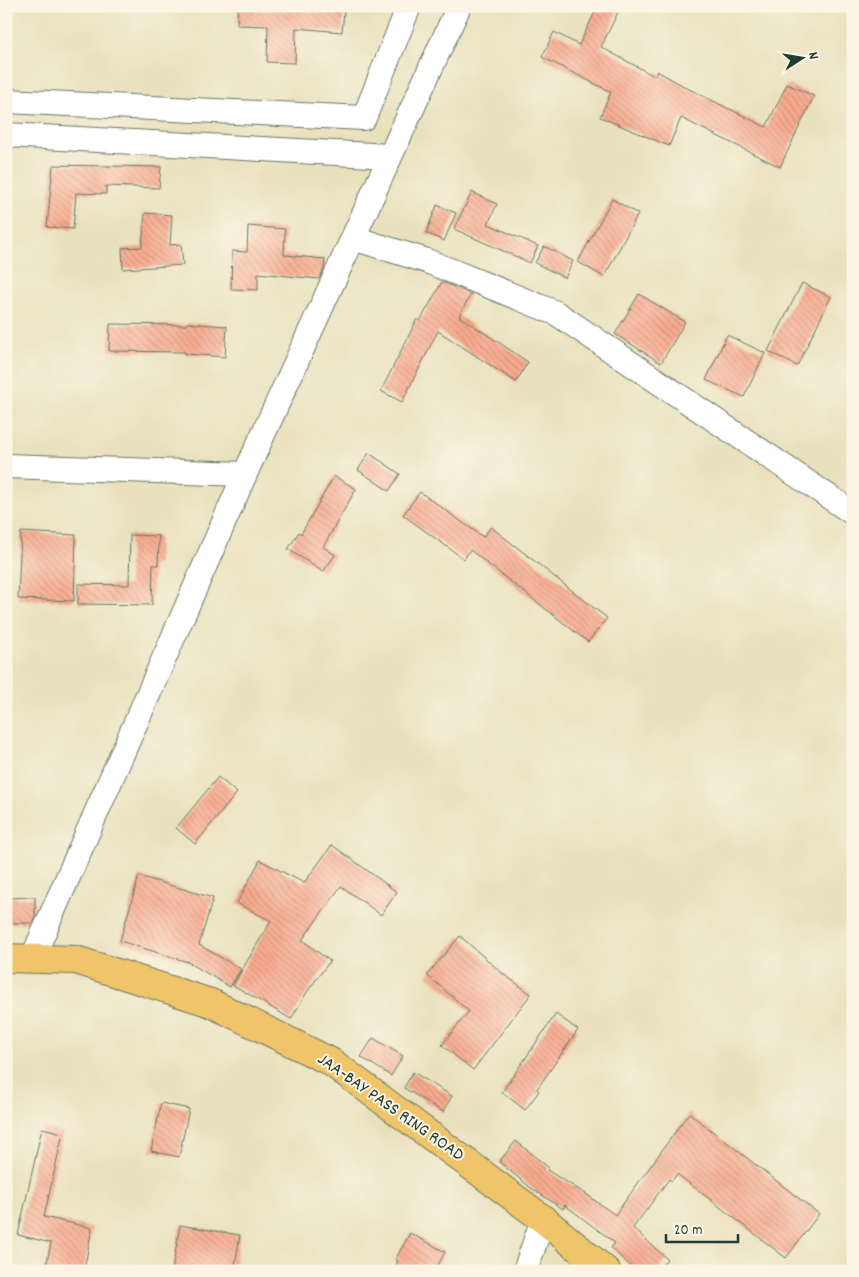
<svg xmlns="http://www.w3.org/2000/svg" width="859" height="1277" viewBox="0 0 859 1277" font-family="Dekko,sans-serif">
<defs>
<pattern id="building-back-hatch" width="6" height="6" patternUnits="userSpaceOnUse" patternTransform="scale(1.25)"><rect width="6" height="6" fill="#f9ab8f"/><path d="M-1 5l2 2M0 0l6 6M5-1l2 2" fill="none" stroke="#c98c76"/></pattern>
</defs>
<rect width="100%" height="100%" fill="#fcf5e5"/>
<filter id="ink" filterUnits="userSpaceOnUse"><feTurbulence type="fractalNoise" baseFrequency=".02" numOctaves="2"/><feDisplacementMap in="SourceGraphic" scale="10" xChannelSelector="R" yChannelSelector="G"/><feConvolveMatrix kernelMatrix="1 2 1 2 8 2 1 2 1" color-interpolation-filters="sRGB"/></filter>
<filter id="wash" filterUnits="userSpaceOnUse"><feTurbulence type="fractalNoise" baseFrequency=".0096" numOctaves="4" result="noise"/><feDisplacementMap in="SourceGraphic" scale="20" xChannelSelector="R" yChannelSelector="G"/><feGaussianBlur stdDeviation="1.12" result="paint"/><feColorMatrix in="noise" values="0 0 0 0 0 0 0 0 0 0 0 0 0 0 0 0 0 1.4 0 .05"/><feComposite in="paint" operator="in"/></filter>
<g filter="url(#wash)">
<rect width="100%" height="100%" fill="#e9e1bd"/>
<g id="blocks">
<!-- building -->
<g fill="url(#building-back-hatch)">
<path d="M238,6h59l47,5 -2,21 -46,-4 -1,35 -28,-1 1,-36 -31,-1z"/>
<path d="M598,6h23l-20,41 53,29 3,-5 32,18 77,38 21,-43 27,12 -34,71 -99,-49 -12,28 -69,-29 11,-25 -69,-35 12,-25 25,13z"/>
<path d="M53,165l108,2 -2,21 -53,-2v8l-30,-1 -3,36 -26,-2z"/>
<path d="M472,192l25,12 -9,20 50,22 -8,17 -76,-34z"/>
<path d="M612,199l26,15 -34,63 -26,-15z"/>
<path d="M437,205l19,8 -12,28 -18,-8z"/>
<path d="M145,213l27,2 -2,30 11,-1 2,21 -60,4 -1,-21 20,-1z"/>
<path d="M248,226l37,3 -1,26 41,4 -1,10 -5,10 -61,-6v17l-27,-1 1,-38 15,1z"/>
<path d="M544,246l29,15 -8,17 -30,-15z"/>
<path d="M442,282l29,12 -12,22 69,46 -12,20 -78,-51 -36,71 -21,-11 36,-72 3,2z"/>
<path d="M802,283l29,14 -34,69 -29,-15z"/>
<path d="M639,294l46,28 -24,41 -46,-29z"/>
<path d="M187,323l40,3 -2,31 -40,-3v-2l-76,-1 1,-27 77,1z"/>
<path d="M727,335l38,18 -21,44 -38,-17z"/>
<path d="M369,453l31,21 -11,17 -31,-21z"/>
<path d="M334,476l22,13 -33,58 12,8 -12,17 -35,-23 11,-17 2,2z"/>
<path d="M420,492l63,45 8,-10 116,91 -19,24 -118,-92 -6,9 -61,-44z"/>
<path d="M21,532l55,3 -2,66 -56,-2z"/>
<path d="M130,535l29,1 -1,29h-5l-1,40 -74,-1v-20l51,1z"/>
<path d="M218,777l19,16 -42,51 -19,-16z"/>
<path d="M332,845l65,47 -16,23 -40,-29 -39,54 28,21 -21,28 -18,30 -58,-34 38,-64 -34,-18 23,-43 44,23z"/>
<path d="M139,876l74,22 -14,47 42,24 -11,18 -42,-25 -68,-21z"/>
<path d="M35,897v21l-2,5h-27v-25z"/>
<path d="M460,936l42,37 29,21 -58,76 -31,-25 27,-34 -42,-36z"/>
<path d="M556,1014l22,16 -41,59 2,2 -14,19 -23,-18z"/>
<path d="M373,1038l30,18 -12,20 -30,-19z"/>
<path d="M413,1072l39,24 -9,16 -39,-24z"/>
<path d="M161,1103l28,6 -10,48 -28,-6z"/>
<path d="M689,1113l130,101 -33,44 -109,-84 -5,7 -3,-2 -36,49 34,31 -10,12h-21l-25,-23 4,-5 -50,-38 -2,4 -32,-21 -32,-26 17,-21 33,27 -2,2 39,24 29,21z"/>
<path d="M42,1128l21,5 -19,84 48,11 -8,43h-39l6,-28 -33,-8z"/>
<path d="M180,1225l60,10 -6,36h-62z"/>
<path d="M410,1233l35,19 -10,19h-42l5,-10 -3,-1z"/>
</g>
</g>
</g>
<g filter="url(#ink)">
<use href="#blocks" fill-opacity="0" stroke="#667664" stroke-width="1"/>
<g fill="none" stroke-linecap="round" stroke-linejoin="round">
<defs>
<g id="minor">
<path d="M6,101l358,17 45,-112"/>
<path d="M6,135l384,21"/>
<path d="M353,238l74,23 129,52 297,200"/>
<path d="M6,466l239,8"/>
<path d="M32,959l213,-485 214,-468"/>
<path d="M525,1271l18,-52"/>
</g>
<path id="trunk" d="M6,958l70,2 135,43 120,59 212,157 63,52"/>
</defs>
<!-- minor casing -->
<use href="#minor" stroke="#667664" stroke-width="26"/>
<!-- trunk casing -->
<use href="#trunk" stroke="#667664" stroke-width="30"/>
<!-- minor -->
<use href="#minor" stroke="#fff" stroke-width="24"/>
<!-- trunk -->
<use href="#trunk" stroke="#f0c469" stroke-width="28"/>
</g>
</g>
<g text-anchor="middle" dominant-baseline="central" stroke-width="4" stroke-linejoin="round" paint-order="stroke">
<!-- street labels -->
<g font-size="18" fill="#1f3d34" stroke="#fcf5e5">
<text transform="translate(390 1108) rotate(35)">JAA-BAY PASS RING ROAD</text>
</g>
</g>
<!-- margin -->
<rect width="859" height="1277" fill="none" stroke="#fcf5e5" stroke-width="25"/>
<!-- north arrow -->
<g transform="translate(802 58) rotate(78)" stroke="#fcf5e5" stroke-width="4" paint-order="stroke">
<path d="M0-4L9 19L0 12L-9 19Z" fill="#1f3d34"/>
<text y="-8" font-size="14" font-weight="bold" text-anchor="middle" fill="#1f3d34">N</text>
</g>
<!-- scale -->
<path d="M666 1234v8h72v-8" fill="none" stroke="#1f3d34" stroke-width="2.5"/>
<text x="674" y="1234" font-size="15" fill="#1f3d34" stroke="#fcf5e5" stroke-width="4" paint-order="stroke">20 m</text>
</svg>
